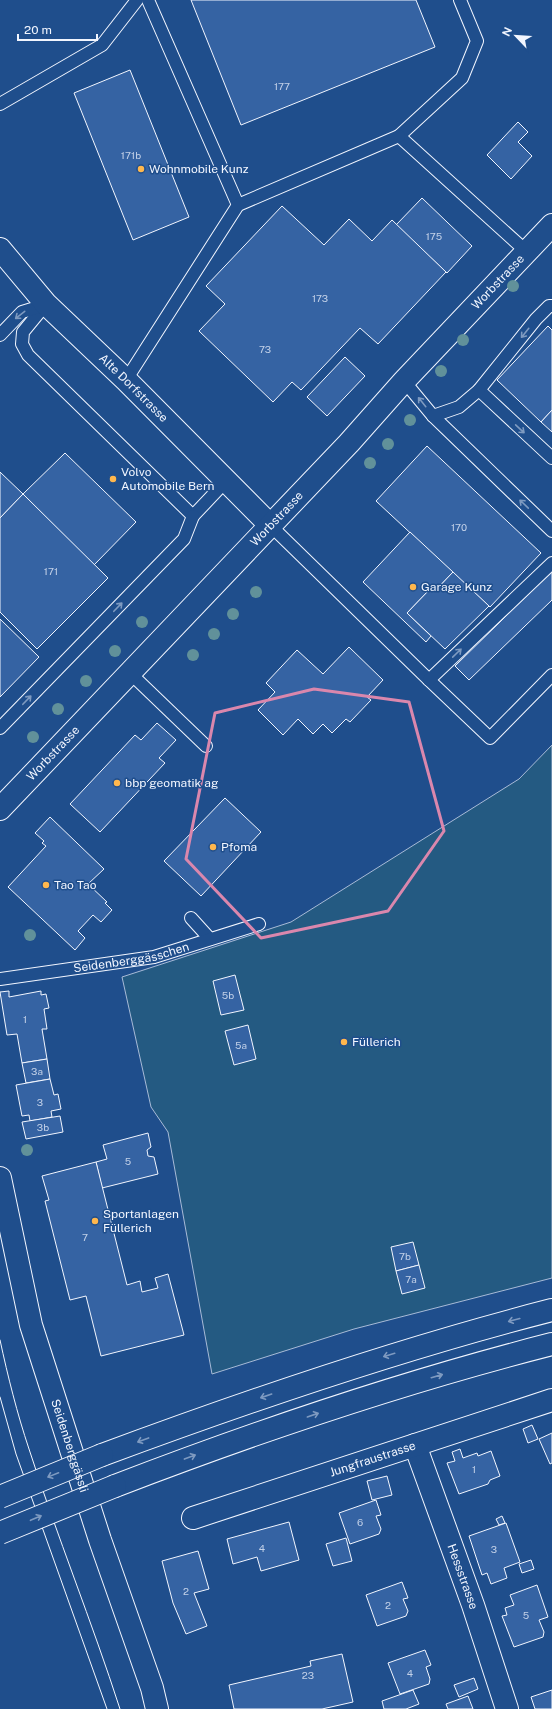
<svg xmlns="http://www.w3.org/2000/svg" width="552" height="1709" viewBox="0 0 552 1709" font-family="'Public Sans',sans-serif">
<rect width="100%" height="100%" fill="#1f4e8c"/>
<!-- green -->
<path fill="#245a82" stroke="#a8bbd7" d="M552,745v533l-198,51 -142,45 -44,-242 -17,-25 -29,-130 169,-55 228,-143z"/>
<!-- building -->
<g fill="#3563a3" stroke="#f2f6ff">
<path d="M191,0h225l19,47 -194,78z"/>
<path d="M130,70l59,147 -56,23 -59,-147z"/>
<path d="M518,122l10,10 -10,10 14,14 -21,23 -24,-24z"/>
<path d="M422,198l50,48 -25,27 -51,-48z"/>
<path d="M282,206l42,39 25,-26 23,22 20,-21 54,52 -68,72 -18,-16 -59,62 -9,-8 -19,20 -74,-71 26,-27 -19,-18z"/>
<path d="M548,326l4,4v80l-11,12 -44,-42z"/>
<path d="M345,357l20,19 -38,40 -20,-19z"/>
<path d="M552,410v22l-11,-10z"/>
<path d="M427,446l114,107 -51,54 -114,-106z"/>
<path d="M65,453l71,69 -42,43 -71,-71z"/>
<path d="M0,472l23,22 -23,24z"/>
<path d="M23,494l85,84 -71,71 -37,-37v-94z"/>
<path d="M410,532l43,40 -18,19 -3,-4 -25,26 24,23 -5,6 -63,-60z"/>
<path d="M552,571v29l-83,80 -14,-14z"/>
<path d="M453,572l36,34 -44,43 -38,-36 25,-26 3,4z"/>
<path d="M0,619l39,38 -39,40z"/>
<path d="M349,647l34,33 -16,17 4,3 -21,22 -4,-3 -14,14 -9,-9 -10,10 -15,-15 -15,16 -25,-25 17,-18 -9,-9 31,-33 26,24z"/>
<path d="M157,723l19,17 -17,18 6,5 -65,69 -30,-28 65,-69 6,5z"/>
<path d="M225,798l36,34 -60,64 -37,-35z"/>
<path d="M50,817l54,52 -16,15 19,18 -2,1 7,7 -11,12 -8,-7 -15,16 7,7 -10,12 -67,-63 38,-41 -4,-3 2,-2 -9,-8z"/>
<path d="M235,975l9,35 -23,5 -8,-34z"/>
<path d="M9,991v6l32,-6v4l5,-1 3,14 -5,1 3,20h-5l5,30 -25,4 -5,-29 -10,1 -7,-43z"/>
<path d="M248,1025l8,34 -22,6 -9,-34z"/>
<path d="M47,1059l3,20 -24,4 -4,-20z"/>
<path d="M50,1079l4,16 4,-1 3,15 -10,2 1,6 -22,4 -1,-6 -7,1 -6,-31z"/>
<path d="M60,1116l3,16 -37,7 -4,-17z"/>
<path d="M148,1133l3,14 -4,3 1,6 6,1 4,17 -56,14 -6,-26 11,-3 -4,-14z"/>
<path d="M96,1162l31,123 13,-4 2,11 16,-4 -3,-10 13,-4 16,61 -83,21 -15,-60 -16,4 -25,-99 4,-1 -7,-24z"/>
<path d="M413,1242l6,23 -23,6 -5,-24z"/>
<path d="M419,1265l6,23 -23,6 -6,-23z"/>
<path d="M532,1425l6,14 -10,4 -5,-14z"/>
<path d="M552,1433v30l-2,1 -11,-25z"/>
<path d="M460,1449l3,9 14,-5 1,3 13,-5 9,25 -10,4 -2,4 -29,10 -12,-31 8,-2 -3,-9z"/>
<path d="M387,1476l5,19 -20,5 -5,-19z"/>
<path d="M376,1500l5,15 -5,1 5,13 -2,5 -29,10 -11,-31z"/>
<path d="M502,1516l3,7 -6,2 -3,-6z"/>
<path d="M289,1522l10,38 -38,11 -4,-14 -24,7 -6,-25z"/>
<path d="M506,1523l14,39 -16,6 3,10 -16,6 -4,-11 -5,2 -13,-39z"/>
<path d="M346,1538l6,23 -19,5 -7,-22z"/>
<path d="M198,1551l11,38 -15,4 13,33 -21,8 -13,-31 -11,-42z"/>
<path d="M531,1560l3,9 -12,4 -3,-9z"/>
<path d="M402,1582l6,16 -5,1 5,12 -2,5 -29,10 -11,-31z"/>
<path d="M537,1585l11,32 -9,3 5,12 -1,5 -29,10 -12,-31 5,-1 -2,-7 9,-3 -4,-10z"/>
<path d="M425,1650l6,15 -5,2 4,12 -1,5 -29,10 -12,-31z"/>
<path d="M342,1654l11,48 -31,7h-88l-5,-24 82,-19 -1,-5z"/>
<path d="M474,1678l4,11 -19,8 -5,-12z"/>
<path d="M413,1690l6,14 -13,5h-22l-2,-8z"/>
<path d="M552,1690v19h-17l-4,-12z"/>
<path d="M468,1696l5,13h-25l-2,-5z"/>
</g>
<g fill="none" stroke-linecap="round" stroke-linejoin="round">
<defs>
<g id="service">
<path d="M148,0l90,205"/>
<path d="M460,0l17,41 -15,37 -63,58 128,116"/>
<path d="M0,104l102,-59 35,-45"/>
<path d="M46,304l-23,28 -1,12 6,11 165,161 33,-35"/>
<path d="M552,306h-3l-13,13 -57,71 73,68"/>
<path d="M0,335l22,-23 23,-7"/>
<path d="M126,380l112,-175 161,-69"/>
<path d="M404,381l29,35 119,115"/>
<path d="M433,416l26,-9 20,-17"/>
<path d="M270,525l159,155 61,58 62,-63"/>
<path d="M129,672l77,74"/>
<path d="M429,680l123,-117"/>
<path d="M0,728l184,-189 9,-23"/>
<path d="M191,918l19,21"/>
<path id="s1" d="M0,979l154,-22 105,-33"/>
</g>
<g id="minor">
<path id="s2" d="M0,249l46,55 80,76 144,145"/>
<path id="s3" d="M415,1445l58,160 34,104"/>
<path id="s4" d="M193,1518l359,-118"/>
</g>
<g id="tertiary">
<path id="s5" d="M0,1178l31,147 69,215 52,148 5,21"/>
</g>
<g id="primary">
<path id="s6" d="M0,809l349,-366 55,-62 148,-156"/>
</g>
<g id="motorway">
<path d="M102,1455c148,-55 297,-106 450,-145"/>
<path d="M115,1486c143,-55 288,-104 437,-142"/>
</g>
</defs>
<!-- service casing -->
<use href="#service" stroke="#f2f6ff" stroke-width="14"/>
<!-- minor casing -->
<use href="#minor" stroke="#f2f6ff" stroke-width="24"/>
<!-- tertiary casing -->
<use href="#tertiary" stroke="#f2f6ff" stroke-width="24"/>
<!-- primary casing -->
<use href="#primary" stroke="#f2f6ff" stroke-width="24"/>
<!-- motorway casing -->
<use href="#motorway" stroke="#f2f6ff" stroke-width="24"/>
<!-- service -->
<use href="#service" stroke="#1f4e8c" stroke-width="12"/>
<!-- minor -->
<use href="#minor" stroke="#1f4e8c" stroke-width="22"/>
<!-- tertiary -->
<use href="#tertiary" stroke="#1f4e8c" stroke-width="22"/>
<!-- primary -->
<use href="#primary" stroke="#1f4e8c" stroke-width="22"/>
<!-- motorway -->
<use href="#motorway" stroke="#1f4e8c" stroke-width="22"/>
<!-- tram -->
<g stroke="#f2f6ff" stroke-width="1">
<path d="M0,1340c8,37 17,73 29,109 28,87 63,173 91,260"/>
<path d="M0,1397l16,57 91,255"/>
</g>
<defs>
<g id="motorway-bridge">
<path d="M0,1497l102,-42"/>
<path d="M0,1533l115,-47"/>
</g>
</defs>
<!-- motorway-bridge casing -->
<use href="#motorway-bridge" stroke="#f2f6ff" stroke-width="24" stroke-linecap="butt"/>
<!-- motorway-bridge -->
<use href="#motorway-bridge" stroke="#1f4e8c" stroke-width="22"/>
</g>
<!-- trees -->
<g fill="#61919a">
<circle cx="513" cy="286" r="6"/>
<circle cx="463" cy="340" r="6"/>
<circle cx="441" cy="371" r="6"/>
<circle cx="410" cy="420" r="6"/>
<circle cx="388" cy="444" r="6"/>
<circle cx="370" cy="463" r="6"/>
<circle cx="256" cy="592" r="6"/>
<circle cx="233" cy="614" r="6"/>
<circle cx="142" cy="622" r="6"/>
<circle cx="214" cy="634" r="6"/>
<circle cx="115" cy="651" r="6"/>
<circle cx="193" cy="655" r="6"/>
<circle cx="86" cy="681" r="6"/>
<circle cx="58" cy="709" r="6"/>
<circle cx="33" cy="737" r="6"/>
<circle cx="30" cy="935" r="6"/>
<circle cx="27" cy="1150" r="6"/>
</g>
<!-- one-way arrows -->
<defs><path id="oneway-shaft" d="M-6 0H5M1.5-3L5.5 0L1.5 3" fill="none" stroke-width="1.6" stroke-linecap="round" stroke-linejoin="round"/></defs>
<g stroke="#7e9ac0">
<use href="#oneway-shaft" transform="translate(20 315) rotate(142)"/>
<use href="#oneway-shaft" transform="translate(525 333) rotate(129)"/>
<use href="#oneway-shaft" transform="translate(422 402) rotate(-129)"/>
<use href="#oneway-shaft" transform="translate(520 429) rotate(43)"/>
<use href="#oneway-shaft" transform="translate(524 504) rotate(-136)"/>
<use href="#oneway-shaft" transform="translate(118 607) rotate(-46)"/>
<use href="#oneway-shaft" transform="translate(457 653) rotate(-44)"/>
<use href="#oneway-shaft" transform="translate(27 700) rotate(-46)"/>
<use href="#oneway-shaft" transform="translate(514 1320) rotate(165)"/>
<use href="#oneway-shaft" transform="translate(389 1355) rotate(163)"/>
<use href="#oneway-shaft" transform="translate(437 1376) rotate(-16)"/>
<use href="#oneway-shaft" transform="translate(266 1396) rotate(161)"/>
<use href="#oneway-shaft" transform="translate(313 1415) rotate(-19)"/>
<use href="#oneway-shaft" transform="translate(143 1440) rotate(160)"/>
<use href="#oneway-shaft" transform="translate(190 1457) rotate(-20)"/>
<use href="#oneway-shaft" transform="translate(53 1475) rotate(158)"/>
<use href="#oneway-shaft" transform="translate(36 1518) rotate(-23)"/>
</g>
<!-- marked area -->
<path fill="none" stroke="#da87ad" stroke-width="3" stroke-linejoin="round" d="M314,689l95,13 35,129 -56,80 -127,27 -75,-79 29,-146z"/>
<!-- markers -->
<g fill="#ffb74d" stroke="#1f4e8c" stroke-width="1.5">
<circle cx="141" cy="169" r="4"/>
<circle cx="113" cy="479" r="4"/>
<circle cx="413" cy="587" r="4"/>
<circle cx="117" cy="783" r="4"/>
<circle cx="213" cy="847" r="4"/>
<circle cx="46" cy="885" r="4"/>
<circle cx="344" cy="1042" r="4"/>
<circle cx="95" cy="1221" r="4"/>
</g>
<g text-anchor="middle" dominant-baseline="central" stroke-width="3" stroke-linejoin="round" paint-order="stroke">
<!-- number labels -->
<g font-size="10" fill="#c3d1e8">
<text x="282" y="86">177</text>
<text x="131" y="155">171b</text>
<text x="434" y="236">175</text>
<text x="320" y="298">173</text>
<text x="265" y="349">73</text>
<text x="459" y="527">170</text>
<text x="51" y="571">171</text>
<text x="228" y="995">5b</text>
<text x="25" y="1019">1</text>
<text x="241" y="1045">5a</text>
<text x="37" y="1071">3a</text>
<text x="40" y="1102">3</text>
<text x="43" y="1127">3b</text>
<text x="128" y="1161">5</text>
<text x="85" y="1237">7</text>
<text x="405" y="1256">7b</text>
<text x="411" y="1279">7a</text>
<text x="474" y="1469">1</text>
<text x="360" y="1522">6</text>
<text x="262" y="1548">4</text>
<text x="494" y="1549">3</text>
<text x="186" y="1591">2</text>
<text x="388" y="1605">2</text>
<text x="526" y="1615">5</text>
<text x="410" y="1673">4</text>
<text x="308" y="1675">23</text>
</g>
<!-- poi labels -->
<g font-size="12" fill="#f2f6ff" stroke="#1f4e8c" text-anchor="start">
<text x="149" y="169">Wohnmobile Kunz</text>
<text x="121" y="472">Volvo<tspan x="121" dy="14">Automobile Bern</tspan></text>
<text x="421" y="587">Garage Kunz</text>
<text x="125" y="783">bbp geomatik ag</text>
<text x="221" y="847">Pfoma</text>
<text x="54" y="885">Tao Tao</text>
<text x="352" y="1042">Füllerich</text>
<text x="103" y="1214">Sportanlagen<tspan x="103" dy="14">Füllerich</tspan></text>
</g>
<!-- street labels -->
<g font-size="12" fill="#f2f6ff" stroke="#1f4e8c">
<text stroke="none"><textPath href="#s6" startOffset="725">Worbstrasse</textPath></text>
<text stroke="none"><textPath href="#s2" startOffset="193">Alte Dorfstrasse</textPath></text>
<text stroke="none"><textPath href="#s6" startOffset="401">Worbstrasse</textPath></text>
<text stroke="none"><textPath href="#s6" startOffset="77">Worbstrasse</textPath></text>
<text stroke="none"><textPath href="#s1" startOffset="133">Seidenberggässchen</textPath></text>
<text stroke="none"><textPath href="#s5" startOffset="277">Seidenberggässli</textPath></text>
<text stroke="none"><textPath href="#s4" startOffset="189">Jungfraustrasse</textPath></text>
<text stroke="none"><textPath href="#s3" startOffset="140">Hessstrasse</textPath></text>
</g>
</g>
<!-- north arrow -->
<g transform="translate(516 36) rotate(295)" stroke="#1f4e8c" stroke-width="3" paint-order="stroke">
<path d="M0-3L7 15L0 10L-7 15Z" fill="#f2f6ff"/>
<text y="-6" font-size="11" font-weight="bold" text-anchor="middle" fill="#f2f6ff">N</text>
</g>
<!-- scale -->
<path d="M18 34v6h79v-6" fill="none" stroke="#f2f6ff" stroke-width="2"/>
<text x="24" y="34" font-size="12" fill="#f2f6ff" stroke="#1f4e8c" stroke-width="3" paint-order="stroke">20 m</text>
</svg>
